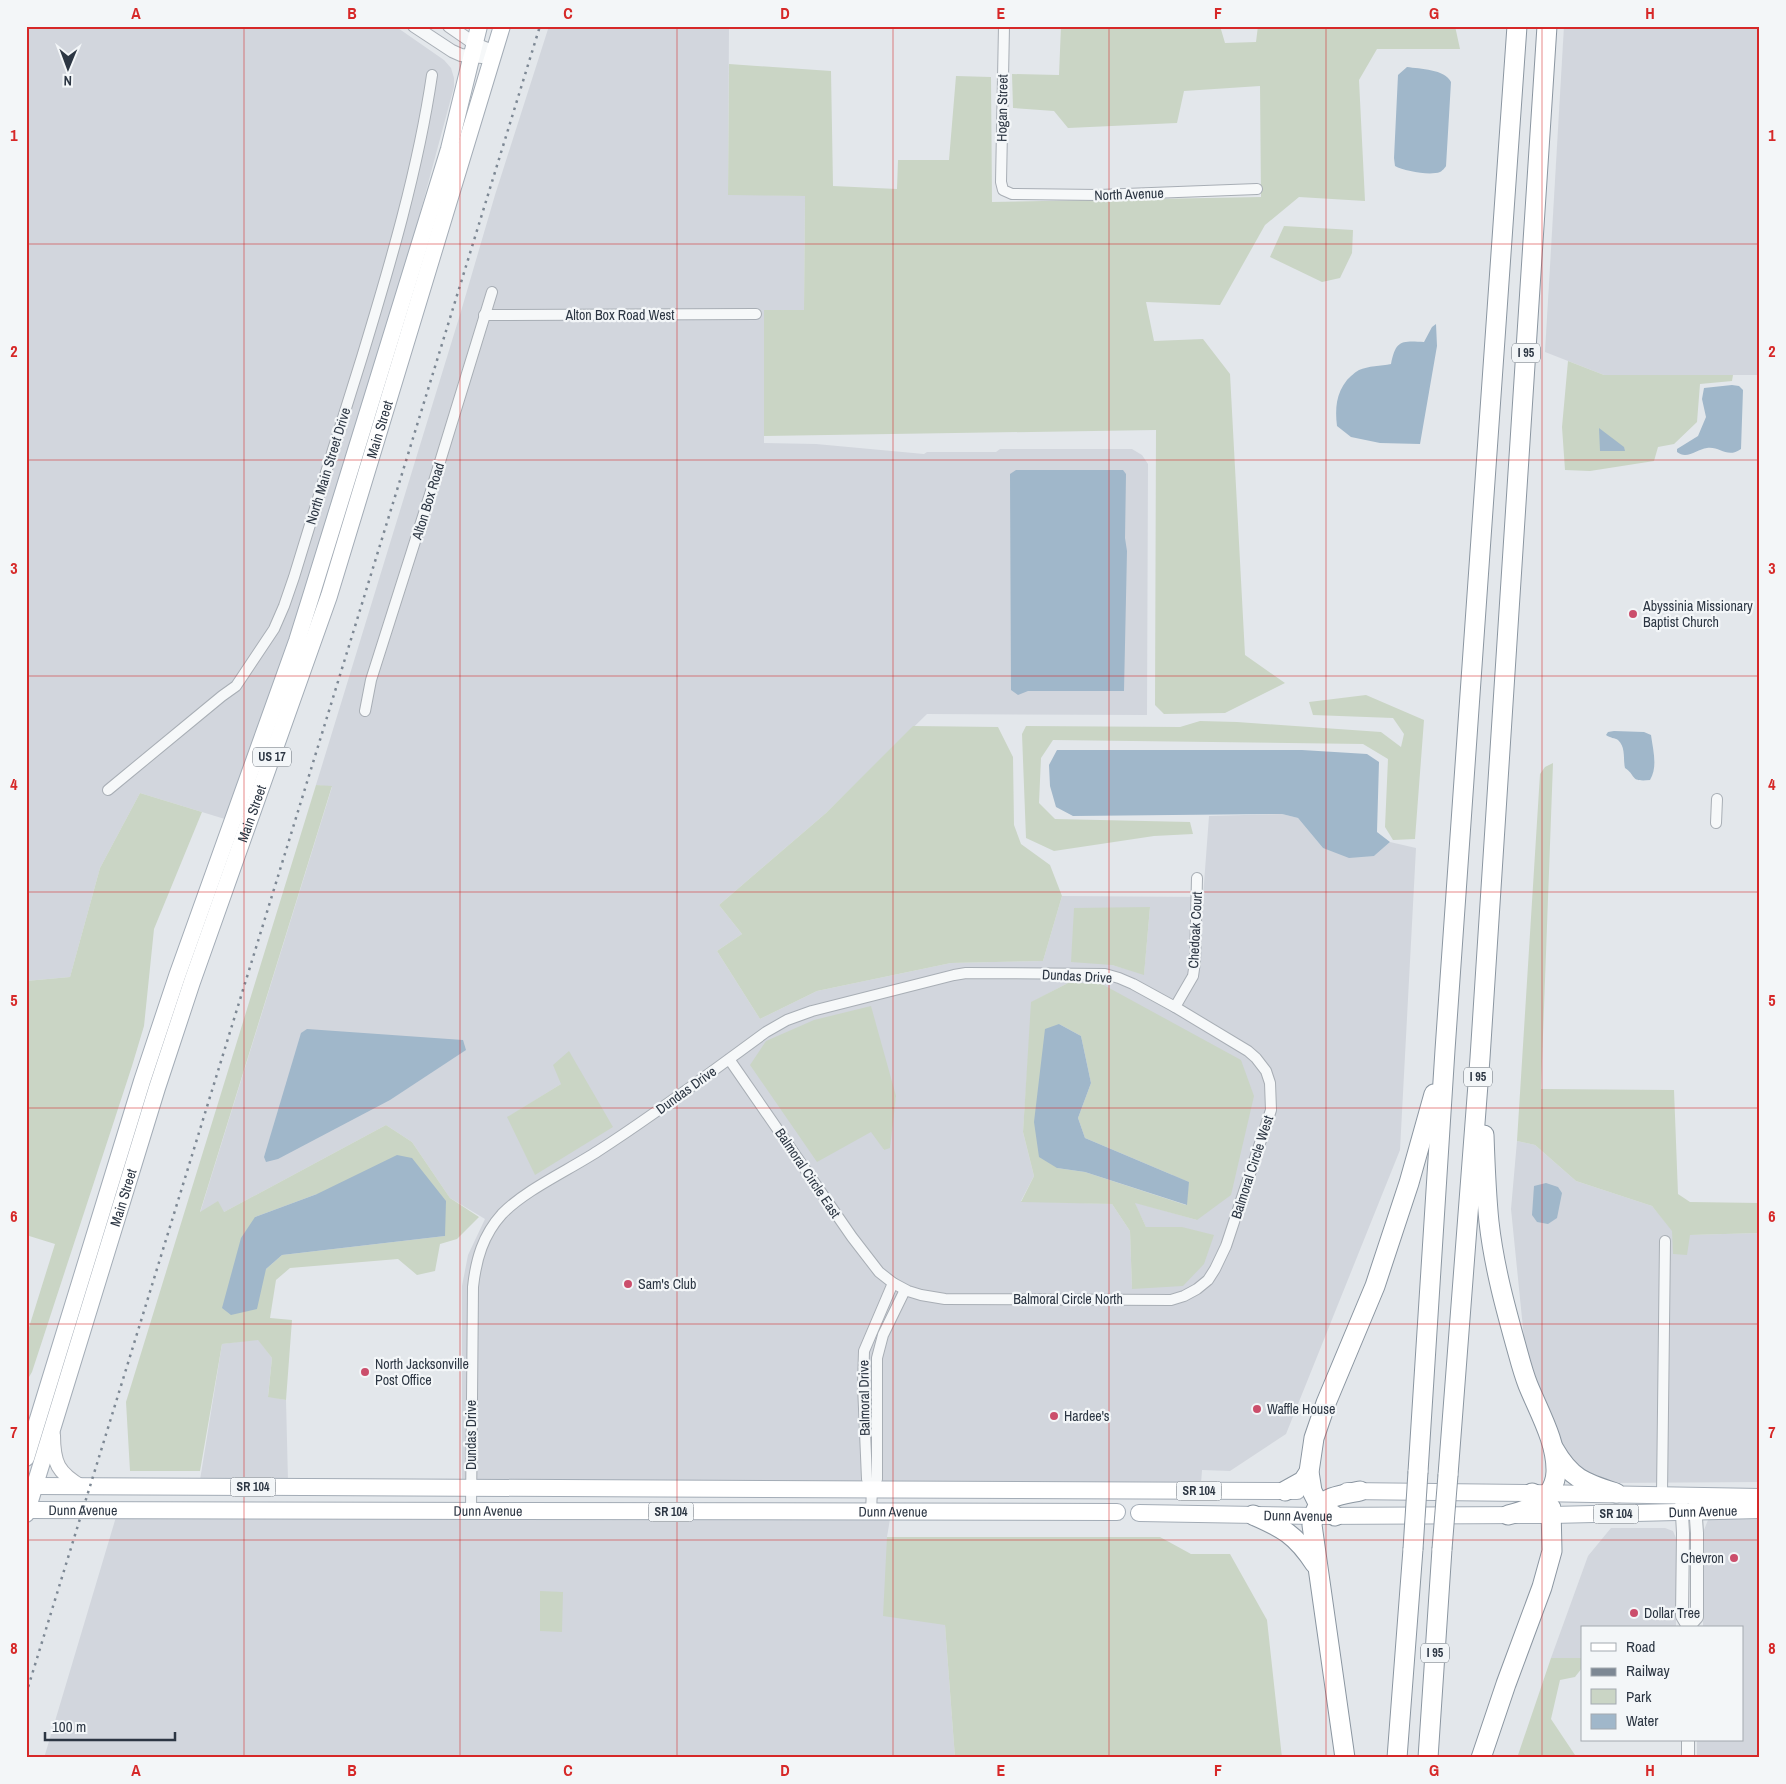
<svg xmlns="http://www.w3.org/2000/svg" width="1786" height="1784" viewBox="0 0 1786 1784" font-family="'Archivo Narrow',sans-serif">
<rect width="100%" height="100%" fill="#e3e7eb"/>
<!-- built -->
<g fill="#d2d6dd" fill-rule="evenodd">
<path d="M26,26h369l49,34 7,8 3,10v9l-63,234 -98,317 -65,182 -88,-27 -40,75 -30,109 -44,4z"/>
<path d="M549,26h180l-1,168 77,2 -1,114h-40v133l52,1 108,10 3,-2h69l4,-3h132l10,6 6,9 -1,251 -220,-1 -101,99 -107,92 23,29 -25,17 43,68 57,-28 134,-28 92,-2 19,-65 141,1 6,-81 73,-2 16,4 25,30 51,8 16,-14 26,6 -16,302 -114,284 -56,37 -28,-1 -1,14 -739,-3v-195l6,-31 17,-36 -35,-21 -38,-56 -26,-17 -162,87 -24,1 132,-426 -16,-2 146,-477 33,-113zM1150,907l-6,67 -32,-9zM1068,983l129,237 -63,-18 12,25h36l-50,62 -2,-58 -18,-27 -91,-3 13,-25 -11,-44 9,-130zM561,1084l-26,90 -27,-57zM896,1096l-12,54 -12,-19z"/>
<path d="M1564,26h194l-1,349h-153l-59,-23z"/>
<path d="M1517,1141l18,4 41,36 76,25 21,25 16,4 71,-2v249l-154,1 -12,-2 -30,-27 -38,-96 -15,-149z"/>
<path d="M258,1339l14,19 -4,38 18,4 2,81 -88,-1 22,-136z"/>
<path d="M116,1517l774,2 -3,18 58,88 10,133h-911z"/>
<path d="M1760,1519v239h-63v-18h45v-112h-39l1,-98 4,-10h2z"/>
<path d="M1611,1528h54l8,3 3,7v90h-94v30h-31l37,-102z"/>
</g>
<!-- green -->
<g fill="#cad5c5" fill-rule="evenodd">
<path d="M1061,26h159l5,17 31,-1 2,-16h197l5,23h-83l-18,31 6,121 -66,-4 -34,28 -45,80 -74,-3 8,39 49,-2 27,35 15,281 40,28 -60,30 -61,1 -9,-9 1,-275 -392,6v-126h40l1,-114 -77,-1 1,-131 102,7 2,115 64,3 1,-29h51l7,-84 35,1 1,125 269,-5 -1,-111 -76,5 -7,32 -109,5 -14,-17 -41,-3 -1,-34 47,1z"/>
<path d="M1284,226l69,4 -1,23 -12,25 -18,4 -52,-25z"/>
<path d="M1568,361l36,14h129l-1,6 -32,3 -3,38 -23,22 -16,3 -4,14 -64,10 -25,-1 -3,-43z"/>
<path d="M1366,695l58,25 -9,119 -22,1 -8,-13 3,-68 -25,-15 -310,-4 -12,18 -2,45 16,16 135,3 3,12 -39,2 -100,15 -28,-13 -4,-104 4,-8 154,1 20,-6 37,1 144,10 20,15 3,-13 -11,-16 -80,-3 -4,-13z"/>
<path d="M913,726l85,1 15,30 1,68 7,19 29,21 12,31 -19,65 -92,2 -134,28 -57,28 -43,-68 25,-17 -23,-29 107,-92z"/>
<path d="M1553,763l-12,326 133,1 4,104 12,8 70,1v30l-70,2 -3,20 -14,-1 -1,-23 -20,-25 -76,-25 -41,-36 -18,-4 23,-367 5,-7z"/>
<path d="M316,785l16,1 -132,426 18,-11 6,11 162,-87 26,17 38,56 29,19 -22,22 -17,5 -5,27 -18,4 -19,-16 -108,9 -14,12 -6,38 22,2 -6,80 -18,-3 4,-39 -14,-18 -36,4 -22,127h-70l-4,-69zM317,1194l128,42 -163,19 -16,14 -11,-52z"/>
<path d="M140,793l62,19 -48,117 -10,97 -12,40 -100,306 -6,10v-45l29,-93 -29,-9v-254l44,-4 30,-109z"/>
<path d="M1150,907l-6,68 -32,-10 -41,-3 3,-54z"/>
<path d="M1068,983h32l141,77 13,36 -23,99 -34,25 -62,-17 11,24h36l32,8 -10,29 -21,22 -51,3 -2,-58 -18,-27 -91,-2 13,-26 -11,-44 8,-130zM1059,1024l22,12 10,47 -13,35 7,20 104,44 -3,23 -101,-33 -28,-4z"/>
<path d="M871,1006l25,90 -6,52 -6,2 -13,-18 -54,30 -67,-97 16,-24 48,-21z"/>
<path d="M569,1051l44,76 -78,48 -28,-58 54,-33 -8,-19z"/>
<path d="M887,1537h273l31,17h39l37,66 15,138h-327l-10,-133 -62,-9z"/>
<path d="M540,1591l23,1 -1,40 -22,-1z"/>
<path d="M1551,1658h31v10l-7,9 -15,3 -9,39 24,36 25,3h-83z"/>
</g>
<!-- water -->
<g fill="#a0b7ca">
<path d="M1407,67c13,2 38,2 44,15l-5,84c0,1 -5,6 -6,6 -10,4 -36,-1 -45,-6l-1,-8 4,-83z"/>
<path d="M1436,324l1,22 -17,98 -40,-1 -29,-6 -14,-11c-2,-18 -1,-32 10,-46 3,-3 8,-8 12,-10 9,-4 22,-4 32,-6 5,-24 10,-23 33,-22l8,-15z"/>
<path d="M1732,385l7,1 4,4 -2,59c-14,10 -21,-3 -34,-1 -10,1 -20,12 -30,4v-3l21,-13 8,-19 -4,-18 2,-11z"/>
<path d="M1599,428l25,19 1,4h-25z"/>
<path d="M1016,470h107l3,4 -1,64 2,13 -3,140h-96l-10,4 -7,-5 -1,-216z"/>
<path d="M1614,731l30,1 7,3c2,15 7,32 -1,45 -21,2 -13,-4 -25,-12 -2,-8 1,-21 -7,-28 -3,-2 -8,-2 -12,-5l2,-3z"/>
<path d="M1057,750h245l65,4 12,8 -2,70 13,10 -16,14 -25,2 -26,-10 -25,-30 -16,-4 -209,2 -17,-9 -6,-21 -1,-21z"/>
<path d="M1059,1024l22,12 10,47 -13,35 7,20 104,44 -2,23 -102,-33 -28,-4 -18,-11 -5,-35 11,-93z"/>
<path d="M307,1029l156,11 3,10 -76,50 -112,59 -12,3 -2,-5 37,-124z"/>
<path d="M397,1155l15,3 34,43 -1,35 -163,19 -16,14 -9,40 -26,6 -9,-7 19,-70 14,-21 62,-23z"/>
<path d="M1546,1183l12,4 4,6 -5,25 -9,6 -11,-2 -5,-7 2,-29z"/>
</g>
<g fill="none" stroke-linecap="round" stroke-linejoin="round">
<defs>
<g id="minor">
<path d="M1004,26l-3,156 2,8 9,4 87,1 158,-6"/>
<path d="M484,315l272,-1"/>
<path d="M365,711l6,-31 60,-189 61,-199"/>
<path d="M108,790l114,-94 14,-10 38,-57 10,-23 10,-29c22,-73 45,-147 68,-220 28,-92 56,-187 70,-282"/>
<path d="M1716,823l1,-24"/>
<path d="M1175,1007l18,-31 2,-14 2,-84"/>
<path d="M872,1489l-5,-10 -4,-94 1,-34 29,-68"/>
<path d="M1662,1495l3,-254"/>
<path d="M471,1511l2,-224c3,-28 10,-52 29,-73 23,-24 67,-44 96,-63 58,-37 113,-79 168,-119l21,-12 25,-9 142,-36 12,-2 139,1 14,4 14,6 42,23 73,44 8,7 10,13 4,12 1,27 -45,136 -11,23 -7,11 -11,9 -13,7 -13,4 -226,-1 -24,-4 -13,-4 -15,-8 -14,-11 -27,-35 -123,-178"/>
<path d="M871,1512l1,-23 5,-10v-121l6,-23 22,-45"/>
</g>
<g id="tertiary">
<path d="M414,26l38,25 9,4 32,3"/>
<path d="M449,26l26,18 20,8"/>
<path d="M1681,1496l2,37 -1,83 7,12"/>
<path d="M1689,1626l8,-9v-84l-2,-29"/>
<path d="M1688,1758v-18"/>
</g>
<path id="secondary" d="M53,1435c0,28 5,38 29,52"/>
<g id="primary">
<path d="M26,1458l116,-377 35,-105 120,-335 15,-48 137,-444 30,-123"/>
<path d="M35,1486l1262,5"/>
<path d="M1347,1491c138,1 275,3 413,6"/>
<path id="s1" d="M28,1510l1089,2"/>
<path id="s2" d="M1139,1513l175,3 238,-1 208,-5"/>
<path id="s3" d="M26,1514l131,-426 35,-106 137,-386 173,-570"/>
</g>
<g id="motorway">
<path d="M1484,1135c1,29 2,58 5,87 5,45 17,88 29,131 3,11 6,22 10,32 11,27 29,58 28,87 -1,26 -26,38 -48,43"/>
<path d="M1554,1449c17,30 31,34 62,44"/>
<path d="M1418,1472l27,-422 72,-1024"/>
<path d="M1448,1475l32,-417 67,-1032"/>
<path d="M1285,1491l18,-10 6,-9"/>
<path d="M1253,1515c30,13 43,20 62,49"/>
<path d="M1335,1516l-16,-11 -7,-14 -3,-19 5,-34 12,-35 49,-117 34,-103 25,-89"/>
<path d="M1345,1758l-33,-233c1,-5 2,-11 4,-15 7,-14 31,-16 44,-19"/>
<path d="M1397,1758l16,-209"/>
<path d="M1428,1758l14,-209"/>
<path d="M1481,1758l25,-74 36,-97 10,-36 -1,-43 -7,-9 -12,-6"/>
</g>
</defs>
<!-- minor casing -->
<use href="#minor" stroke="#a8aeb5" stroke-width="12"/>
<!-- tertiary casing -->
<use href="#tertiary" stroke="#a8aeb5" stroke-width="14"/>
<!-- secondary casing -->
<use href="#secondary" stroke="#a8aeb5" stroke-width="16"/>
<!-- primary casing -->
<use href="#primary" stroke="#a3acb6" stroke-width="18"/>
<!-- motorway casing -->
<use href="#motorway" stroke="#8b96a1" stroke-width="21"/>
<!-- minor -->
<use href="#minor" stroke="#f6f8f9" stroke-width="10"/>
<!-- tertiary -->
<use href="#tertiary" stroke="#f6f8f9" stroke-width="12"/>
<!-- secondary -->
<use href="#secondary" stroke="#fff" stroke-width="14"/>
<!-- primary -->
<use href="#primary" stroke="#fff" stroke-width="16"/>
<!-- motorway -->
<use href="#motorway" stroke="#fff" stroke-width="19"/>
<!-- rail -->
<path stroke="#7d8894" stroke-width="2.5" stroke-dasharray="2.5 5" stroke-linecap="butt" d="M26,1694l514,-1668"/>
<defs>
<g id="motorway-bridge">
<path d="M1413,1549l5,-77"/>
<path d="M1442,1549l6,-74"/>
</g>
</defs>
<!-- motorway-bridge casing -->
<use href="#motorway-bridge" stroke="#8b96a1" stroke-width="21" stroke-linecap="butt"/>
<!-- motorway-bridge -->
<use href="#motorway-bridge" stroke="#fff" stroke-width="19"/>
</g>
<!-- grid -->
<path fill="none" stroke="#d62828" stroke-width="1" stroke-opacity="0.55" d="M244,26v1732M460,26v1732M677,26v1732M893,26v1732M1109,26v1732M1326,26v1732M1542,26v1732M26,244h1734M26,460h1734M26,676h1734M26,892h1734M26,1108h1734M26,1324h1734M26,1540h1734"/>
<!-- markers -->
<g fill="#cb4e6b" stroke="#f3f6f8" stroke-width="2">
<circle cx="1633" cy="614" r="5"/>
<circle cx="628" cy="1284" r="5"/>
<circle cx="365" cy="1372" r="5"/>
<circle cx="1257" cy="1409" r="5"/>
<circle cx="1054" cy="1416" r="5"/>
<circle cx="1734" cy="1558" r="5"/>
<circle cx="1634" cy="1613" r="5"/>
</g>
<g text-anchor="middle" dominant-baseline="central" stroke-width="4.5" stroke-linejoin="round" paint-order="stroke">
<!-- shield labels -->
<g fill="#f3f6f8" stroke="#687079" stroke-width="1">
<rect x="1512" y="343.5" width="28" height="19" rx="4"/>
<rect x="253" y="747.5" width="38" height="19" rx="4"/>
<rect x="1464" y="1067.5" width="28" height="19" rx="4"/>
<rect x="230.5" y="1477.5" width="45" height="19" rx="4"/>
<rect x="1176.5" y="1481.5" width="45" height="19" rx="4"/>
<rect x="648.5" y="1502.5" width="45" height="19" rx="4"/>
<rect x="1593.5" y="1504.5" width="45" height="19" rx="4"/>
<rect x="1421" y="1643.5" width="28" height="19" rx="4"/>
</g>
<g font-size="12" font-weight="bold" fill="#2c3643">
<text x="1526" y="353">I 95</text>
<text x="272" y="757">US 17</text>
<text x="1478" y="1077">I 95</text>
<text x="253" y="1487">SR 104</text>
<text x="1199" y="1491">SR 104</text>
<text x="671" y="1512">SR 104</text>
<text x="1616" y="1514">SR 104</text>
<text x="1435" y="1653">I 95</text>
</g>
<!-- street labels -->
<g font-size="14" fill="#2c3643" stroke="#f3f6f8">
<text transform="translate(1002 108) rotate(-89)">Hogan Street</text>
<text transform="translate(1129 194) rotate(-2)">North Avenue</text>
<text x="620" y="315">Alton Box Road West</text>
<text stroke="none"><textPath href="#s3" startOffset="1141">Main Street</textPath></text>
<text transform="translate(328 466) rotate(-73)">North Main Street Drive</text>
<text transform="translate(428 501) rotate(-73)">Alton Box Road</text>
<text stroke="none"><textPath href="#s3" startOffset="736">Main Street</textPath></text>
<text transform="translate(1195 930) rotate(-87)">Chedoak Court</text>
<text transform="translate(1077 976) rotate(3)">Dundas Drive</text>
<text transform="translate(686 1090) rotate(-36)">Dundas Drive</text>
<text transform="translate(1252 1167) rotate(-72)">Balmoral Circle West</text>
<text transform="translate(808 1173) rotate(56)">Balmoral Circle East</text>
<text stroke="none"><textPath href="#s3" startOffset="331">Main Street</textPath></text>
<text x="1068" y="1299">Balmoral Circle North</text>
<text transform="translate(864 1398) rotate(-91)">Balmoral Drive</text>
<text transform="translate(471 1435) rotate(-90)">Dundas Drive</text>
<text stroke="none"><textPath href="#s1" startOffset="55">Dunn Avenue</textPath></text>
<text stroke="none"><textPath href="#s1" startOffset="460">Dunn Avenue</textPath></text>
<text stroke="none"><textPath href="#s2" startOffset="564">Dunn Avenue</textPath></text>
<text stroke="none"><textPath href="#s1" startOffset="865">Dunn Avenue</textPath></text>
<text stroke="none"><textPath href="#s2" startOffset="159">Dunn Avenue</textPath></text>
</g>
<!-- poi labels -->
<g font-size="14" fill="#2c3643" stroke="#f3f6f8" text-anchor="start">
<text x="1643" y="606">Abyssinia Missionary<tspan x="1643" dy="16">Baptist Church</tspan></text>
<text x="638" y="1284">Sam's Club</text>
<text x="375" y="1364">North Jacksonville<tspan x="375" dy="16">Post Office</tspan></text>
<text x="1267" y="1409">Waffle House</text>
<text x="1064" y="1416">Hardee's</text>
<text x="1724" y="1558" text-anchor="end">Chevron</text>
<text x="1644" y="1613">Dollar Tree</text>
</g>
</g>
<!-- border -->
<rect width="1786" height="1784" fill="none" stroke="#f3f6f8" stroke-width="55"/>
<!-- legend -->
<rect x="1581" y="1626" width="162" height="115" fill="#f3f6f8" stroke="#a3a9b0"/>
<rect x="1591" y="1643" width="25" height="8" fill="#ffffff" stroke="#a3a9b0"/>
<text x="1626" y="1652" font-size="15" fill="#2c3643">Road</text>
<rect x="1591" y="1668" width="25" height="8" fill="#7d8894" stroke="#a3a9b0"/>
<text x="1626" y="1676" font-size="15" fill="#2c3643">Railway</text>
<rect x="1591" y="1689" width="25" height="15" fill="#cad5c5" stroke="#a3a9b0"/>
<text x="1626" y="1702" font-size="15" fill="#2c3643">Park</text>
<rect x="1591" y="1714" width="25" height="15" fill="#a0b7ca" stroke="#a3a9b0"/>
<text x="1626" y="1726" font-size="15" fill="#2c3643">Water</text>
<!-- north arrow -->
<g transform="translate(68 68) rotate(181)" stroke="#f3f6f8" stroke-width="4" paint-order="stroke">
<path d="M0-4L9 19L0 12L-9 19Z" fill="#2c3643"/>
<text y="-8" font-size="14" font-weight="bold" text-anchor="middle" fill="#2c3643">N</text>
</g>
<!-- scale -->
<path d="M45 1732v8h130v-8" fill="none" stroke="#2c3643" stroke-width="2.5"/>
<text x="52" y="1732" font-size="15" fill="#2c3643" stroke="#f3f6f8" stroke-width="4" paint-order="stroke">100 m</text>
<rect x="28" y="28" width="1730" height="1728" fill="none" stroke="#d62828" stroke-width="2"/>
<g font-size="16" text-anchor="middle" font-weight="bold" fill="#d62828">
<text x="136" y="19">A</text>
<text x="352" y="19">B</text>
<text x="568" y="19">C</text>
<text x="785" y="19">D</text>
<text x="1001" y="19">E</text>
<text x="1218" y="19">F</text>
<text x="1434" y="19">G</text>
<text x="1650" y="19">H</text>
<text x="14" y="141">1</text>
<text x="1772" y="141">1</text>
<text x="14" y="357">2</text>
<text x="1772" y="357">2</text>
<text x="14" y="574">3</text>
<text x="1772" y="574">3</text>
<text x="14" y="790">4</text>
<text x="1772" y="790">4</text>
<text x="14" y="1006">5</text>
<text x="1772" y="1006">5</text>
<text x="14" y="1222">6</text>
<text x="1772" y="1222">6</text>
<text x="14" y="1438">7</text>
<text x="1772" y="1438">7</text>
<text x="14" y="1654">8</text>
<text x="1772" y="1654">8</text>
<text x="136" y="1776">A</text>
<text x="352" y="1776">B</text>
<text x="568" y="1776">C</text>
<text x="785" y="1776">D</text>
<text x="1001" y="1776">E</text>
<text x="1218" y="1776">F</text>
<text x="1434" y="1776">G</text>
<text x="1650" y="1776">H</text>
</g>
</svg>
